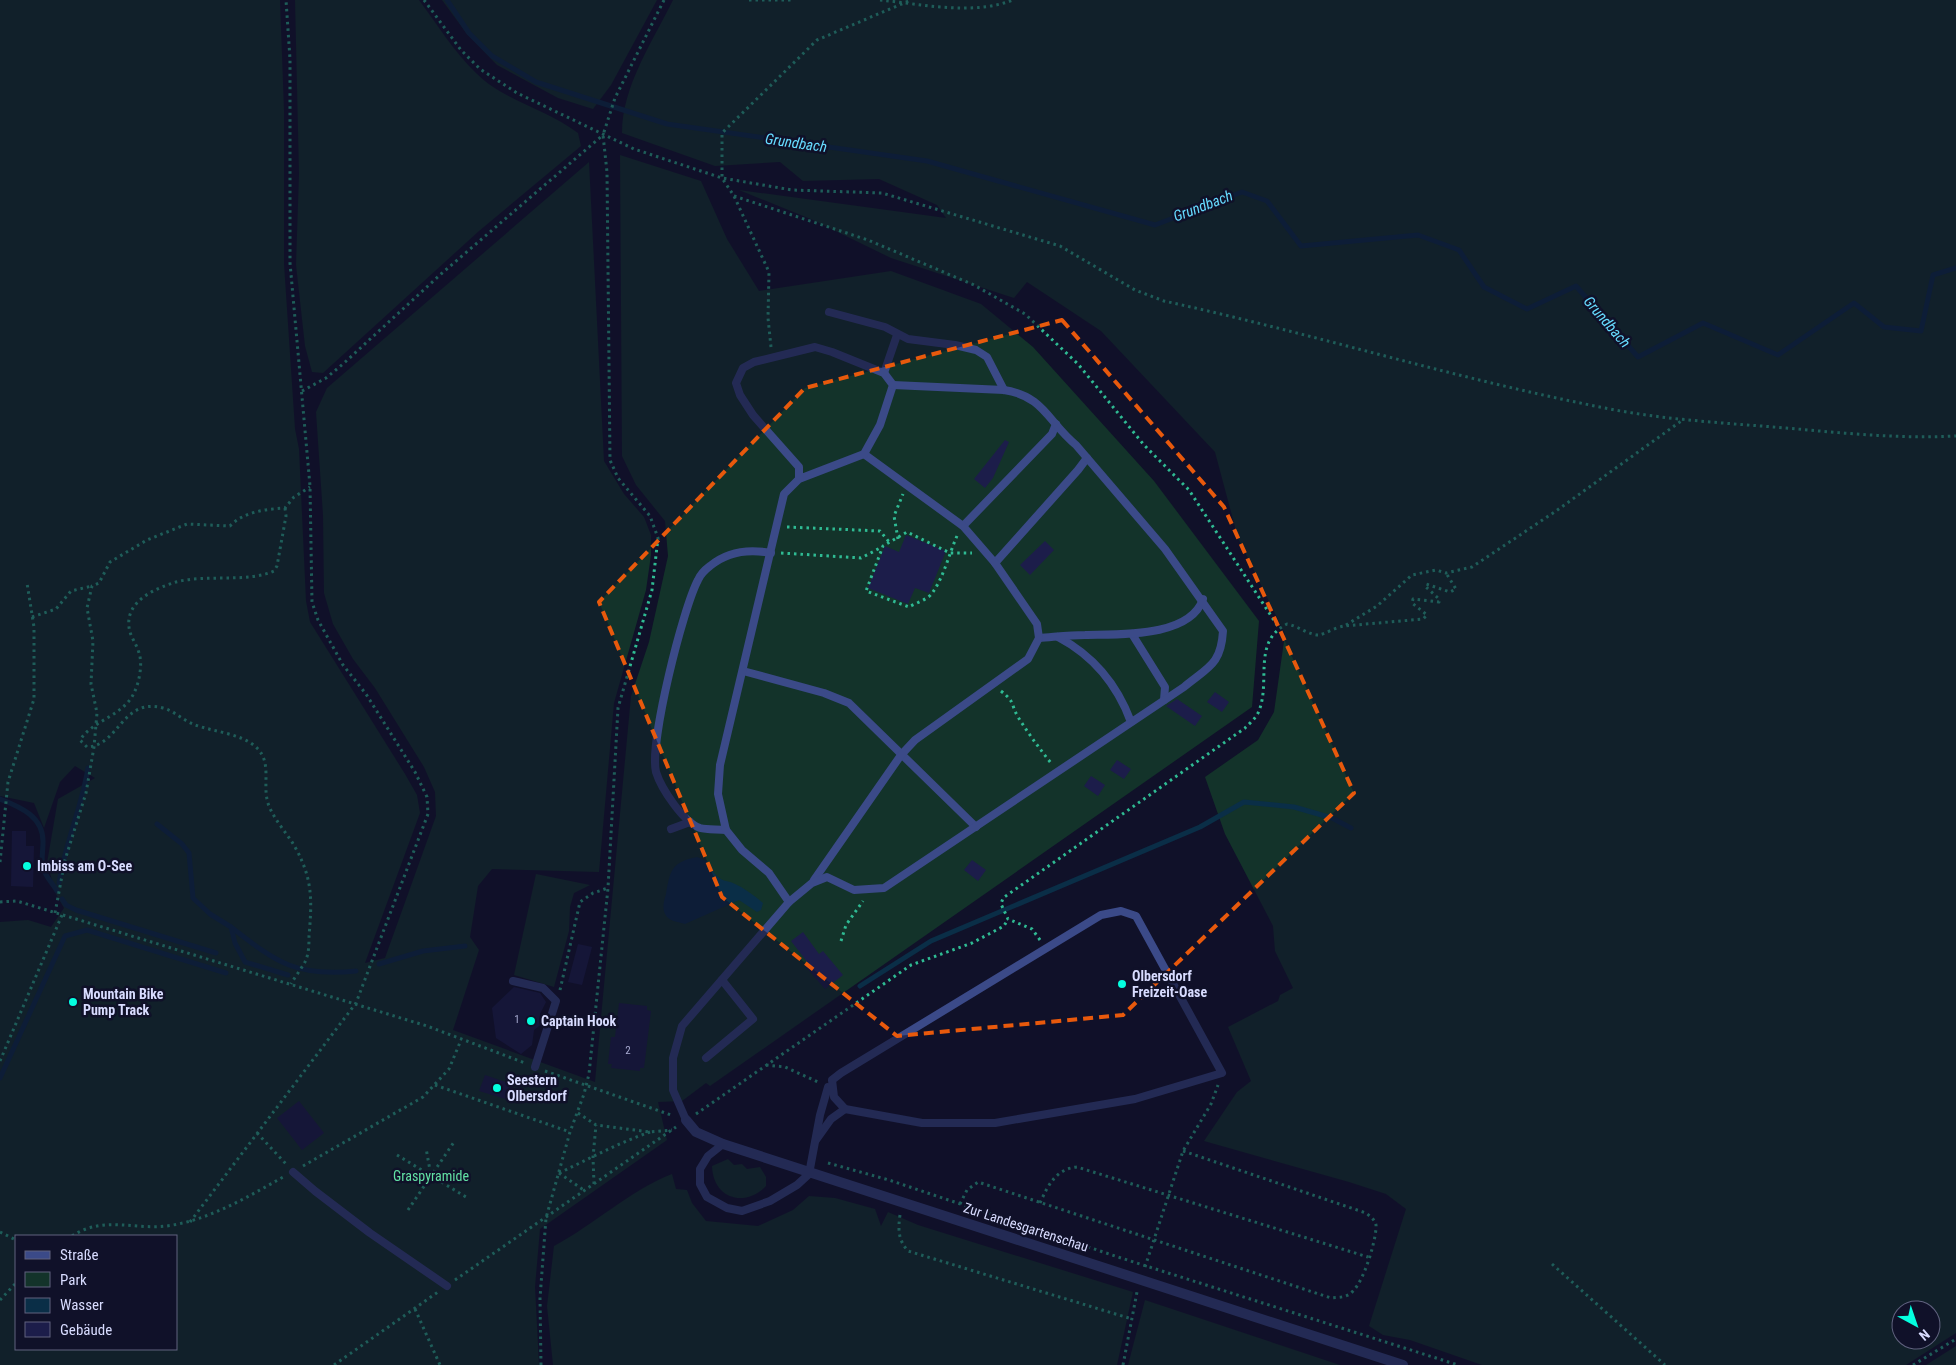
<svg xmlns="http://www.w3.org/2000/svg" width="1956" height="1365" viewBox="0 0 1956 1365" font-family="'Roboto Condensed',sans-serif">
<rect width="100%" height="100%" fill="#101129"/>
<!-- green -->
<g fill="#13332a" fill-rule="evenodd">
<path d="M0,0h280l4,110v154l11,165 4,20 7,152 4,21 95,152 12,21 3,18 -55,150 20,-5 51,-142 -1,-24 -11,-25 -49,-79 -22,-29 -20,-35 -9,-31 -1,-78 -7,-103 11,-24 262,-226 15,299 20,33 20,23 7,18v20l-5,35 -32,113 -15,169 -107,-3 -14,17 -8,51 9,13 -26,80 142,52 36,-386 18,-54 19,-86 -3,-35 -29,-36 -14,-29 -2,-301 81,26 26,58 32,52 132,-20 90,33 52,43 121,134 105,140 -7,86 -542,379 -4,-3 -24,18 -24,1 9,38 -127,89 -5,58 4,78h-539v-443l28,-2 23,7 13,-19 -8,-14 -9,-31 11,-64 37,-21 -20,-12 -15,16 -16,46 -10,-25 -34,-7zM16,1236h160v113h-160z"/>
<path d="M295,0h124c18,24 35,52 57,73 28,28 71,36 102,60l3,13 -102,85 -156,142 -11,-1 -7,-26 -9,-81 3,-91z"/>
<path d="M442,0h215l-46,85 -18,24 -35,-11 -61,-33 -30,-31z"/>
<path d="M673,0h1283v1333l-50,32h-424l-72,-25 -27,-5 -14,-9 37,-117 -20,-15 -37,-12 -145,-41 33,-49 14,-11 -23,-54 50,-26 2,-6 13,-7 -18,-37 -2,-25 -48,-92 -20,-57 53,-37 16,-28 11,-78 -47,-96 -23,-86 -114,-121 -74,-49 -13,16 -123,-40 -78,-38 -74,-30 207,28 -9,-13 -58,-26 -76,2 -23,-19 -65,4 -93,-33c0,-47 31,-92 51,-133zM1901,1310h30v30h-30z"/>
<path d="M536,874l54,11 -16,8 -4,14 -1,24 -15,56 -40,-12z"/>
<path d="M728,1159l6,6 8,-1 5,5 13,-2 6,10v9c-21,22 -53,13 -54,-20z"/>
<path d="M672,1174l4,15 11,1 5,13 14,18 52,5 35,-16 16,-14 26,2 40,11 6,17 7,-14 30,13 215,67 -16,73h-564l-6,-59 7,-60c41,-22 75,-55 118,-72z"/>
<path d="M1145,1300l195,65h-212z"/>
<path d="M1956,1346v19h-30z"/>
</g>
<!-- water -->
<path fill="#0a2e47" d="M697,857c20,6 11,12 21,20 4,4 10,4 15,6 11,5 21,12 30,20l-2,7 -4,2 -18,-12 -54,24c-7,-2 -17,-3 -20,-10 -3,-7 -1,-13 1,-20 4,-23 5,-32 31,-37z"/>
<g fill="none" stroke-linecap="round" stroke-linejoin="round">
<!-- stream -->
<g stroke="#0a2e47" stroke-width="5">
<path d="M447,0l22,33 23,23 44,26 131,42 260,37 228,64 87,-33 25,9 34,45 117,-11 41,15 25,37 43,22 49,-23 62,71 65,-34 75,32 76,-52 30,24 37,4 12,-56 23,-7"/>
<path d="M0,799c21,8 44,18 43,44 0,8 -2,17 0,24 1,8 10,17 14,24"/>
<path d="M157,824l25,20 7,9 4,45 17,16 21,13 4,16 10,19 43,13"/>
<path d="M59,883c6,-40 23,-76 29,-115"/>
<path d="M62,899l4,6 10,5 140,43"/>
<path d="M231,927c46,36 65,50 125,44"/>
<path d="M379,964l44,-13 42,-5"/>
<path d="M860,986l71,-45 269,-114 44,-25 50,5 38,11 19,10"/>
<path d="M0,1078l65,-142 22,-6 139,43"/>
</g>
</g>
<!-- building -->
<g fill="#1c1d4a">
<path d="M1005,440l4,2 -16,36 -8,10 -11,-9z"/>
<path d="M906,535l40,16 -17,42 -14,-5 -7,16 -40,-16 17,-42 14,6z"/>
<path d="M1045,541l9,9 -24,25 -10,-10z"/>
<path d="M1215,692l14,10 -7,10 -15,-10z"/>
<path d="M1177,699l25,17 -7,10 -29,-20z"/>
<path d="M1117,760l14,9 -7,10 -14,-9z"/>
<path d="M1091,776l14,9 -7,11 -14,-10z"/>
<path d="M12,831h14v15h8l-1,41 -22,-1z"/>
<path d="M972,860l14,10 -8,11 -14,-11z"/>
<path d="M803,932l16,22 4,-3 20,24 -18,14 -20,-23 3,-3 -17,-22z"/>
<path d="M578,944l14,3 -10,38 -14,-3z"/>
<path d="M514,987l26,6 6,9 -6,12 3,9 -9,7 -2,15 -11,9 -25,-16 -4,-30z"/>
<path d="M619,1003l28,3v4l4,1 -7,57h-4v3l-29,-3 1,-4h-4l3,-27h4z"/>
<path d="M485,1075l29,10 -5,15 -30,-9z"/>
<path d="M299,1101l25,32 -22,17 -25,-32z"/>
</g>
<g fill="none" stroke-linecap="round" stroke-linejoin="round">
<!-- path -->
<g stroke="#2fbb93" stroke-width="3" stroke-dasharray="2.5 4" stroke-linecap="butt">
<path d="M424,0l37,50 19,19 37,24 117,56 88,29 70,12 90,3 178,53 75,44 29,11c147,32 292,78 441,107 59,12 121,15 181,20 56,5 113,11 170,8"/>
<path d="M749,0h45"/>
<path d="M880,0c42,4 92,16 133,0"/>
<path d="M734,196l134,44 106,45 51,29 53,50 66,81 45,45 90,138"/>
<path d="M771,347l-3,-29 1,-46 -35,-76 -12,-18v-45l95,-93 94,-40"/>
<path d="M302,391l24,-13 17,-14 98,-90 162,-139"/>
<path d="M285,508l1,8 -9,50 -3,5c-27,12 -67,3 -98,11 -23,7 -54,21 -46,50 2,7 7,13 9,21 4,11 0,30 -5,40 -11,23 -41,27 -54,47l7,7c32,-1 35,-50 76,-39 11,3 20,12 30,16 19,8 49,9 64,24 16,16 4,38 12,58 6,15 18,27 26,41 18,32 17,54 14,89 0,8 0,18 -4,26 -4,7 -10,15 -14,22"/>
<path d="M787,527l93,4 10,12"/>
<path d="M957,536c-8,18 -13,40 -24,56 -4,7 -17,11 -24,15l-43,-16 17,-45 24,-14 43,21h22"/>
<path d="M898,539l-4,-23 9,-22"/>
<path d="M781,553l80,5 21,-11"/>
<path d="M32,617l24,-8 15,-18 21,-5"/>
<path d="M1346,625l31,-19 35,-31 24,-5 10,3 26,-6 84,-56 128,-92"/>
<path d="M1001,691c15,12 9,12 17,26 10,16 21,31 33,46"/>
<path d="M0,862l8,-80 26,-83v-72l-7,-44"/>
<path d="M0,902l17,-1 410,125 98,37"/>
<path d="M55,913l10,-53 21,-67 8,-46 3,-34 -6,-29 2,-43 -6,-33 5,-22 7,-3 11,-21 37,-22 40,-16 43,2c13,-14 36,-17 55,-18l9,-11 16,-10"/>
<path d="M1040,940l-8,-11 -24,-10 -7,-15 2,-6 242,-170c4,-4 10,-9 13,-15 14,-30 -7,-71 29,-89 11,2 20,10 31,11 5,0 18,-8 26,-9l79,-7 4,-4 -15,-12 1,-4 26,3 -1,-4 -12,-11v-3l24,8 6,-3 -10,-16"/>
<path d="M841,941l5,-16 17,-24"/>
<path d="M560,990l20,-88 13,-9 15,-5"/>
<path d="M0,1061l62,-146"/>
<path d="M766,1065l19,2 33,15"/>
<path d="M545,1071l126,44"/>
<path d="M435,1085l135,47"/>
<path d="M578,1113l18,12 54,7 22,-2"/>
<path d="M696,1114l215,-149 61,-22 32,-17 4,-7"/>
<path d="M257,1133l29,31"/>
<path d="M397,1155l69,42"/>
<path d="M828,1163l61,17 232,78 337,107"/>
<path d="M303,1166l120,-69 26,-28 12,-29"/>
<path d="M559,1173c30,-14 59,-30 91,-41"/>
<path d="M559,1173l26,18"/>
<path d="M402,1182l29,-6 -5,-28"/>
<path d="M594,1184l-1,-27 3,-32"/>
<path d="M1040,1203c8,-18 16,-34 37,-36l291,90"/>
<path d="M960,1204l7,-14 11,-8 353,116c8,-1 16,0 22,-7 11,-11 22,-47 23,-63 1,-7 -5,-11 -10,-15l-183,-62"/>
<path d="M408,1210l46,-68"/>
<path d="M900,1215c-2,14 -2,25 8,36l224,68"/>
<path d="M190,1222l166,-219 72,-189 -1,-17 -12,-25 -49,-78 -23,-29 -25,-45 -6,-18 -2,-116 -20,-223v-204l-4,-59"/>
<path d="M0,1232l16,8"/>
<path d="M72,1236c34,-22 65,-4 101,-11 40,-7 76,-29 112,-49"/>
<path d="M1552,1264l113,101"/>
<path d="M1145,1267l38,-116 28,-47 7,-19"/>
<path d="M455,1280l221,-153"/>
<path d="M0,1300l16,-17"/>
<path d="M415,1309l25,56"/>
<path d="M334,1365l104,-73"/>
<path d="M541,1365l-1,-67 6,-80 24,-86 14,-38 5,-20 19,-186 10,-180 34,-118 6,-52 -8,-22 -32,-38 -8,-18 -3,-288 -4,-37 12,-37 49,-98"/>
<path d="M1123,1365l14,-73"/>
<path d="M1913,1365l43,-26"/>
</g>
<!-- lane -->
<g stroke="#3b4a88" stroke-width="8">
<path d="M829,312l56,15 23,12 47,6 21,5 11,7 17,33"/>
<path d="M884,373l13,-38"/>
<path d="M963,526l89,-92 4,-10"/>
<path d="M995,563l83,-93 9,-12"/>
<path d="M1132,634l33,53 -1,13"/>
<path d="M1058,637c36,19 59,47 73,85"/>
<path d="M1039,638c15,-1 30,-3 46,-3 33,-1 105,3 118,-36"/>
<path d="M743,671l81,22 25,10 127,124"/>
<path d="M671,829l19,-7"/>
<path d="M726,830c-8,-1 -19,0 -26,-2 -17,-6 -39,-40 -44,-56 -7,-29 27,-164 42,-192 2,-5 8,-11 12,-14 18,-15 40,-17 61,-13"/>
<path d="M814,880l87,-125 14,-15 113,-81 11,-21 -2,-14 -42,-61 -32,-37 -99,-72"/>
<path d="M789,902l-20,-29 -27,-23 -16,-20 -8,-36 2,-29 64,-271 15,-15 65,-25 16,-29 13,-40 -9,-12 -52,-21 -17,-5 -61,15 -11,6 -7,15 4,12 13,20 46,52v12"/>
<path d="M1121,911l15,5 86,157 -87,26 -140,24h-73l-77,-14 -11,-12 -2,-17 9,-7 260,-158z"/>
<path d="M513,981l30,7 13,13 -21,66"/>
<path d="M706,1058l47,-39 -31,-39"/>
<path d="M686,1120l-13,-30v-32l9,-32 107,-124 23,-19 15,-6 27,13 30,-2 300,-201c24,-20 37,-22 39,-56l-58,-82 -89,-104c-28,-23 -32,-49 -72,-55l-111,-5"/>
<path d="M816,1140l15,-21 14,-10"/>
<path d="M723,1144l-15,12 -8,13v15l7,13 20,11 15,3 28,-10 27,-16 12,-11 11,-59 8,-28"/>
<path d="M293,1172l22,19 55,42 77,53"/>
</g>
<!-- street -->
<path stroke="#3b4a88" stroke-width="10" d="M686,1120l10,12 27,12 680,221"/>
</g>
<!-- marked area -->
<path d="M0 0H1956V1365H0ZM1062,320l162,187 130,286 -231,222 -226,21 -175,-139 -123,-295 206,-214z" fill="#101129" fill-opacity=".55" fill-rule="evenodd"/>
<path fill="none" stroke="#e8590c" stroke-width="4" stroke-dasharray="10 6" stroke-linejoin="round" d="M1062,320l162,187 130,286 -231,222 -226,21 -175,-139 -123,-295 206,-214z"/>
<!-- markers -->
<g fill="#04ffdf" stroke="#101129" stroke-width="2">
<circle cx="27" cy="866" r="5"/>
<circle cx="1122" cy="984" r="5"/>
<circle cx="73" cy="1002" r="5"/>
<circle cx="531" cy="1021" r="5"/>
<circle cx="497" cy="1088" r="5"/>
</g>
<g text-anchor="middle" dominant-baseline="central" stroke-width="5" stroke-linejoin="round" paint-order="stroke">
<!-- number labels -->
<g font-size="11" fill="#a9acd2">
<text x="517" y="1019">1</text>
<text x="628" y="1050">2</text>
</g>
<!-- poi labels -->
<g font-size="14" font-weight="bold" fill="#d8dcff" stroke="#101129" text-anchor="start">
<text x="37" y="866">Imbiss am O-See</text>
<text x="1132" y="976">Olbersdorf<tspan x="1132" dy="16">Freizeit-Oase</tspan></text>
<text x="83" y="994">Mountain Bike<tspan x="83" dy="16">Pump Track</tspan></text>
<text x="541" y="1021">Captain Hook</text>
<text x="507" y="1080">Seestern<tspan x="507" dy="16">Olbersdorf</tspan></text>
</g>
<!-- park labels -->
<g font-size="14" fill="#62e1a4" stroke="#101129">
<text x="431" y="1176">Graspyramide</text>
</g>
<!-- street labels -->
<g font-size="14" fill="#d8dcff" stroke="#101129">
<text transform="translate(1026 1227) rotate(18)">Zur Landesgartenschau</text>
</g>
<!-- water labels -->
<g font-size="15" font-style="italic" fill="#66dbff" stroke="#101129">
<text transform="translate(796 143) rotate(8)">Grundbach</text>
<text transform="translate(1203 206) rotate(-21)">Grundbach</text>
<text transform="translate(1607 322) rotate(49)">Grundbach</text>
</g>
</g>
<!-- legend -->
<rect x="15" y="1235" width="162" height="115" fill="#101129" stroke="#60627f"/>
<rect x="25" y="1251" width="25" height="8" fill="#3b4a88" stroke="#60627f"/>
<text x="60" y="1260" font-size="15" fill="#d8dcff">Straße</text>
<rect x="25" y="1272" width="25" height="15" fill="#13332a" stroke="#60627f"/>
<text x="60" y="1285" font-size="15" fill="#d8dcff">Park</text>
<rect x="25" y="1298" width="25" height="15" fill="#0a2e47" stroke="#60627f"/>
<text x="60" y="1310" font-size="15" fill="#d8dcff">Wasser</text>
<rect x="25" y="1322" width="25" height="15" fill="#1c1d4a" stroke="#60627f"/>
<text x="60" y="1335" font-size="15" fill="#d8dcff">Gebäude</text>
<!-- north arrow -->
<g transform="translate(1916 1325) rotate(140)"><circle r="24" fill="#101129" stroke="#60627f"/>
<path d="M0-4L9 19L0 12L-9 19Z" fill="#04ffdf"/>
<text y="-8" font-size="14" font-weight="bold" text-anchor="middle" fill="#d8dcff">N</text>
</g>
</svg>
